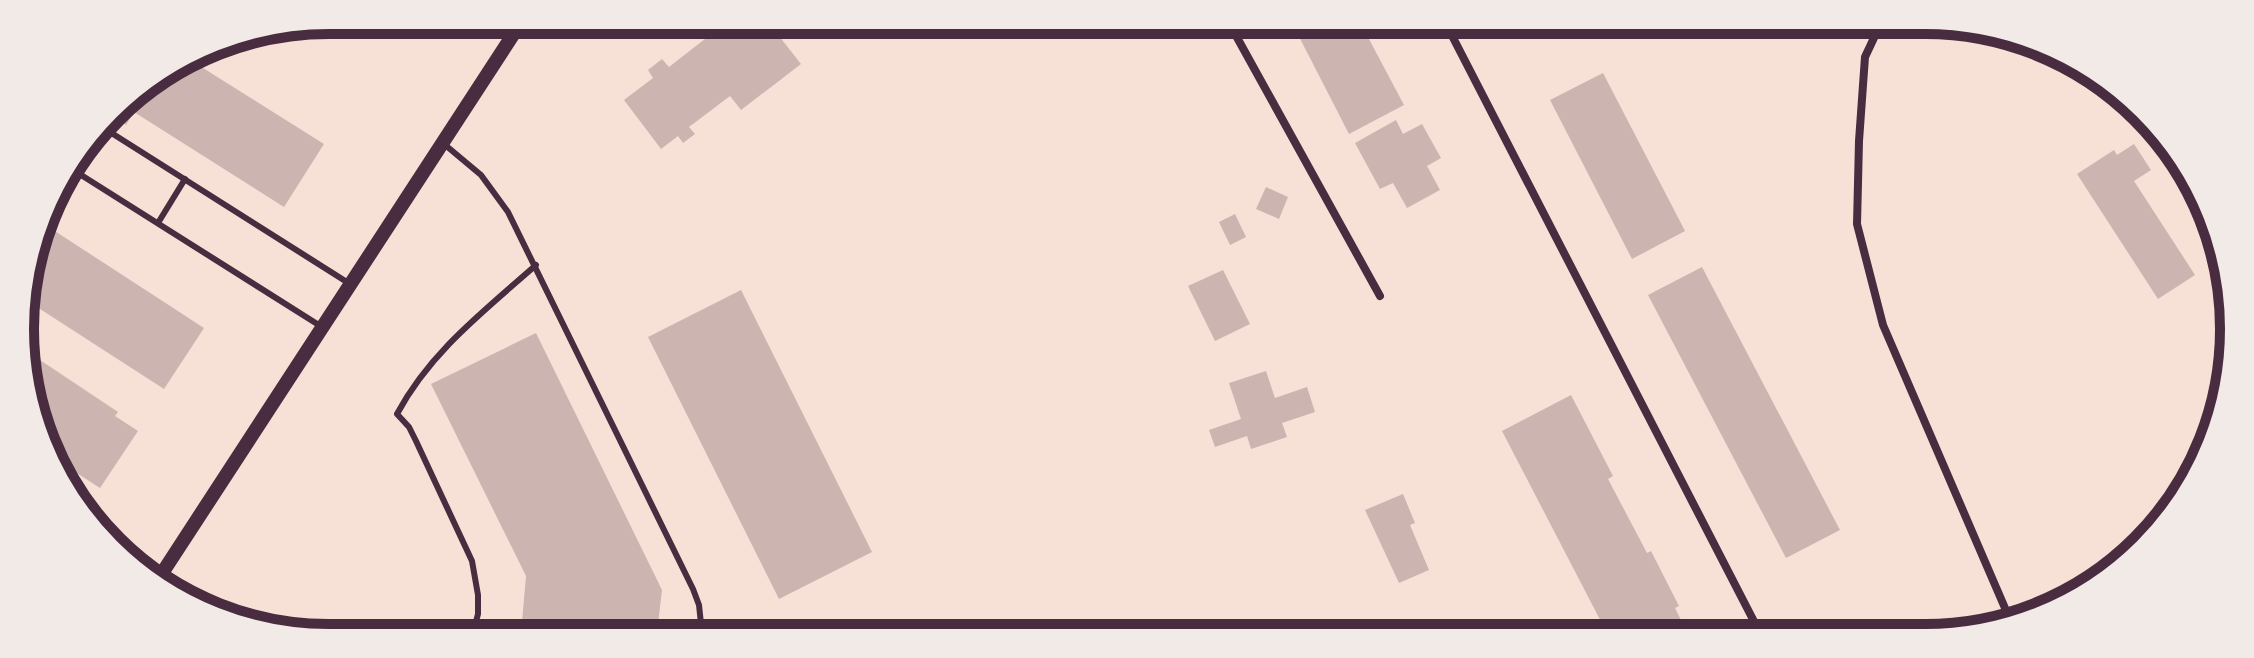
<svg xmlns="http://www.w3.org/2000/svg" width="2254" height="658" viewBox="0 0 2254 658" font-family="Jost,sans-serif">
<rect width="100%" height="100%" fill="#f7e1d7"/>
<!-- building -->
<g fill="#ccb4b1">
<path d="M728,21l40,1 33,42 -60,46 -11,-14 -41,31 6,7 -12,9 -5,-7 -17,13 -37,-49 29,-22 -5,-8 14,-11 7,8z"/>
<path d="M1292,23l69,1 43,81 -55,29z"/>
<path d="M187,58l137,86 -40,63 -150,-95 -8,13 -15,-10 14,-18z"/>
<path d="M1603,73l82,158 -53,28 -82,-159z"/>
<path d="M1396,120l7,14 19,-10 19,34 -14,8 13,24 -33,18 -14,-25 -13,6 -25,-46z"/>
<path d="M2134,144l17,26 -17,11 61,94 -37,24 -81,-125 37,-24 3,5z"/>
<path d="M1266,187l22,10 -9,22 -23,-10z"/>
<path d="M1235,214l11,23 -16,8 -11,-23z"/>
<path d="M44,224l160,104 -40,61 -141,-91z"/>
<path d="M1702,267l138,263 -54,28 -138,-263z"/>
<path d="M1223,270l27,54 -35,17 -27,-55z"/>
<path d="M741,290l131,262 -93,47 -131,-262z"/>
<path d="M536,333l126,257 -5,43h-136l5,-57 -95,-192z"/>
<path d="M25,350l93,62 -3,4 23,15 -38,57 -45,-29 -24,-50z"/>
<path d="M1266,371l9,27 32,-11 8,25 -33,11 5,14 -36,12 -4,-13 -32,11 -6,-17 32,-11 -12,-36z"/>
<path d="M1571,395l42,81 -5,3 39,74 4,-2 28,55 -4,2 11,22 5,-2 4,7h-87l-106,-204z"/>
<path d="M1403,494l12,29 -5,2 19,45 -30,13 -34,-73z"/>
</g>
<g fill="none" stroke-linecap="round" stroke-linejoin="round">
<!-- service -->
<g stroke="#4a2c40" stroke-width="6">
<path d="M102,127l248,157"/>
<path d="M444,144l37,31 27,37 185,377 6,16 3,28"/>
<path d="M70,168l252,159"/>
<path d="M158,223l27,-44"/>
<path d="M473,633l5,-19v-19l-6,-34 -56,-120 -7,-14 -12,-13c33,-62 87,-103 139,-149"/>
</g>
<!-- minor -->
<g stroke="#4a2c40" stroke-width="8">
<path d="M1229,23l151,273"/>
<path d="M1446,24l315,611"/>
<path d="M1880,25l-15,32 -6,84 -2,83 26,101 128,297"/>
</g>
<!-- tertiary -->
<path stroke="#4a2c40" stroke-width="14" d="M157,581l365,-560"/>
</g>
<!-- crop -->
<path d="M0 0H2254V658H0ZM329 34H1925A295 295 0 0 1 2220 329V329A295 295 0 0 1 1925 624H329A295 295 0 0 1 34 329V329A295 295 0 0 1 329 34Z" fill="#f1eae7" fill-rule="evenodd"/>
<path fill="none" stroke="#4a2c40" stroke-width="10" d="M329 34H1925A295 295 0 0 1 2220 329V329A295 295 0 0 1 1925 624H329A295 295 0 0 1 34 329V329A295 295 0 0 1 329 34Z"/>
</svg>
